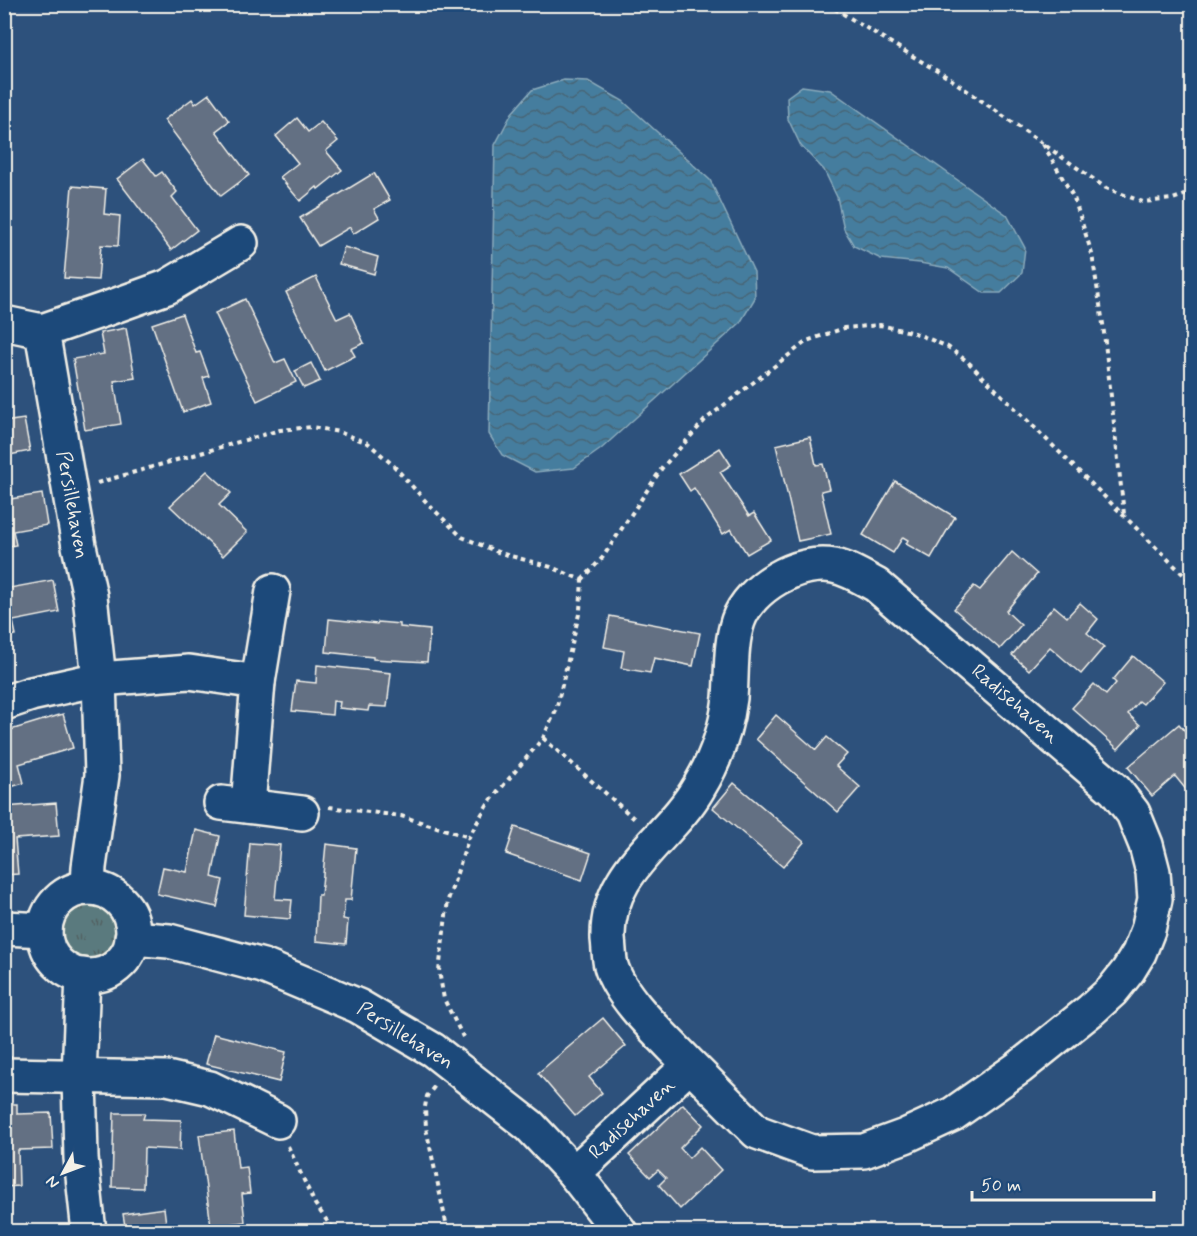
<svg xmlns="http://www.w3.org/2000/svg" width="1197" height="1236" viewBox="0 0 1197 1236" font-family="Mynerve,sans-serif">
<defs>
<pattern id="grass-tufts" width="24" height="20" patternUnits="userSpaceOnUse" patternTransform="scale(1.5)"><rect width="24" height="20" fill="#5a7a7e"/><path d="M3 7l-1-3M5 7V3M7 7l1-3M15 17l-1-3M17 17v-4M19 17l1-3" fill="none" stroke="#526162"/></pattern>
<pattern id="water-waves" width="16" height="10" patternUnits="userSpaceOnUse" patternTransform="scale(1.5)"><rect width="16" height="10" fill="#457d9e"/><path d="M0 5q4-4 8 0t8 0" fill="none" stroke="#476576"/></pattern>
</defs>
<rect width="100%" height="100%" fill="#2d517c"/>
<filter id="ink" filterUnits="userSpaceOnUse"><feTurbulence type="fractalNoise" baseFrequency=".0167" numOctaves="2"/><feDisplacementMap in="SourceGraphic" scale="12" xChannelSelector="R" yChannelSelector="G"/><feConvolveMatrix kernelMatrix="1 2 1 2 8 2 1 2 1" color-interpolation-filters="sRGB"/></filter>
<g filter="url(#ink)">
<!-- grass -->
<circle fill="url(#grass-tufts)" stroke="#a7b6b3" stroke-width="1.5" cx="88" cy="931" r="28"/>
<!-- water -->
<g fill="url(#water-waves)" stroke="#8babbc" stroke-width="1.5">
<path d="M564,80l24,1 35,20 87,79 44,92 1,26 -15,25 -139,126 -27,19 -39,4 -33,-17 -13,-21 6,-289 17,-32 20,-23z"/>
<path d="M802,86l28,4 177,125 18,33 -3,25 -21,20h-17l-36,-25 -28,-5 -39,-4 -27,-13 -10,-17 -7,-32 -13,-27 -23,-24 -13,-27 -1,-22z"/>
</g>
<!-- building -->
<g fill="#646f83" stroke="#f4f1e8" stroke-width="1.5">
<path d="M209,94l20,27 -13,10 33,44 -28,21 -57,-76 28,-21 3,5z"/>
<path d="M297,118l11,14 13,-10 17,19 -12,10 16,19 -24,19 -1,-2 -17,14 -20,-24 18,-14 -22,-27z"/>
<path d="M143,159l13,17 6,-4 15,20 -5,5 25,33 -26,20 -54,-71z"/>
<path d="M374,173l16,27 -16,9 5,9 -26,16 -3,-7 -32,19 -18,-28z"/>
<path d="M72,186l34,3 -2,25 16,2 -2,30 -17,-1 -3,35 -34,-2z"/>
<path d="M344,247l34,10 -4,17 -35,-10z"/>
<path d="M316,277l21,42 13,-6 14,30 -13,6 4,7 -30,15 -39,-79z"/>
<path d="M245,299l30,64 10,-4 11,23 -39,19 -42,-88z"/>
<path d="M182,314l14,39 4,-1 9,24 -6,2 8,24 -28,10 -31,-88z"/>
<path d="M126,328l9,50 -21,3 7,43 -36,6 -12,-71 31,-5 -4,-21z"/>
<path d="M311,363l9,18 -16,7 -9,-17z"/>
<path d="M24,419l6,32 -26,5v-34z"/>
<path d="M810,437l6,28 7,-1 6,25 -8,2 10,43 -33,7 -22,-96z"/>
<path d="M720,448l11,17 -11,7 29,44 5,-3 17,27 -24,14 -16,-25 -8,5 -29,-46 -4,3 -11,-17z"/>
<path d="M207,471l24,22 -12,12 28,27 -24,24 -53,-50z"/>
<path d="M895,481l60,36 -24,41 -25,-14 2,-4 -5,-3 -10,16 -30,-18z"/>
<path d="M42,494l5,31 -34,6 3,14 -12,2v-47z"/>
<path d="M1012,552l25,22 -31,37 15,14 -21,24 -46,-40 20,-23 6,4z"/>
<path d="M53,580l6,32 -46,9 3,14 -12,2v-48z"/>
<path d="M1080,603l18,16 -11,14 17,14 -23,27 -31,-27 -21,23 -17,-15 42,-49 13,11z"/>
<path d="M610,616l90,17 -7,33 -39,-8 -4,15 -29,-5 3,-17 -20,-4z"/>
<path d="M329,619l48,5 1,-2 22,2v3l30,3 -3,32 -54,-3v-2l-47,-5z"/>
<path d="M1133,656l30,26 -20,22 -4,-3 -11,13 12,11 -22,24 -46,-41 22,-24 12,11 10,-12 -3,-3z"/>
<path d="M317,665l74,8 -4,34 -18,-1 -1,5 -29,-3 1,-6 -7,-1 -1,14 -40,-4 4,-30 20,2z"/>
<path d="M63,714l10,34 -54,16 5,19 -20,6v-57z"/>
<path d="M776,715l40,35 11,-13 20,17 -11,12 24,21 -22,25 -82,-73z"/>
<path d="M1179,724l13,15v58l-17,-21 -23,20 -24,-29z"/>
<path d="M734,783l70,59 -21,25 -70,-59z"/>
<path d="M56,803l3,33 -44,3 3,35 -14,1v-68z"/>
<path d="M515,827l76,26 -9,27 -76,-26z"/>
<path d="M196,830l24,6 -8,41 11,3 -6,27 -60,-13 6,-27 24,5z"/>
<path d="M250,843l30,2 -5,54 17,1 -2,19 -46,-4z"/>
<path d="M326,844l30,4 -5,52h-6l-2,19 5,1 -2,24 -30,-3 2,-46h3z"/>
<path d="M603,1018l23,28 -37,31 13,16 -27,23 -37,-43z"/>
<path d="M214,1034l72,18 -7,30 -73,-18z"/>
<path d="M4,1104h13v10l34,-1 2,36 -35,1 1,36 -15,1z"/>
<path d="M683,1104l20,21 -23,23 9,10 11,-11 21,23 -41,39 -21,-24 7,-7 -8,-8 -8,7 -21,-22z"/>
<path d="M114,1113h31l-2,6 38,1 -1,30 -36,-2 -1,40 -31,-1z"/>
<path d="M234,1131l4,37 9,-1 3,26 -8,1 3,28 -34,4 -12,-91z"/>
<path d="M164,1208l3,24h-41l-3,-18z"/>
</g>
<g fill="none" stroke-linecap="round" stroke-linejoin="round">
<defs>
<g id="minor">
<path d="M4,323l38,8 61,-21 64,-23 74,-44"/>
<path d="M42,331l37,215 11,50 9,83 3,96 -13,92 -1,21"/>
<path d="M4,703l27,-9 68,-15 90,-7 69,10"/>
<path d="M221,803l81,10"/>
<path d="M248,806l10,-124 15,-91"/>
<circle cx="89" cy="932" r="44"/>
<path d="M4,928l41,2"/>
<path d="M132,938l37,3 94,25 95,40 75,44 97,76 44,47 46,59"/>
<path d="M83,975l-4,101 2,82 8,74"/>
<path d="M4,1075l163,3 43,10 68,33"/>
<path d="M574,1173l116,-108 67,67 55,20 52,-1 41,-15 48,-22 67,-47 71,-57 21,-19 16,-20 11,-18 9,-23 7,-31 -2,-27 -7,-27 -13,-32 -18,-23 -239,-205c-13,-7 -27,-16 -42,-19 -35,-7 -84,21 -96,55 -8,24 -6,51 -8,77 -4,32 -14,61 -31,89 -31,54 -93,82 -91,152 1,8 1,19 3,27 10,34 55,73 79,99"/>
</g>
</defs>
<!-- minor casing -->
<use href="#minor" stroke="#f4f1e8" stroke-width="38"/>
<!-- path -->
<g stroke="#f4f1e8" stroke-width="4" stroke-dasharray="4.5 4.5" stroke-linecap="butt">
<path d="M827,4l125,76 154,108 37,14 30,-3 19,-7"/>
<path d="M1043,144l31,54 18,56 11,70 21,190"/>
<path d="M97,483l183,-53 32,-3 27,5 29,11 25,22 36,40 33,32 38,16 51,14 31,13 -2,30 -24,100 -13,28 -56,67 -18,32 -21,63 -9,71 5,28 19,38"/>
<path d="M582,580l21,-23 59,-89 44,-49 101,-78 37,-13 36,-3 35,8 33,14 20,15 224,221"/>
<path d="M543,738l94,83"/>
<path d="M329,807l72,9 68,21"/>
<path d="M434,1087l-7,9 -2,11 1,21 22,104"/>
<path d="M288,1146l27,58 15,21 13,7"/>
</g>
<!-- minor -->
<use href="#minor" stroke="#1f4a7a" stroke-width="33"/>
</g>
</g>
<g text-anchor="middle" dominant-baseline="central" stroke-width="4.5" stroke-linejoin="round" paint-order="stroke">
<!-- street labels -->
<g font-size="20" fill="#f4f1e8" stroke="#1f4a7a">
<text transform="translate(72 505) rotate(80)">Persillehaven</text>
<text transform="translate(1015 704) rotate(41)">Radisehaven</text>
<text transform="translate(405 1036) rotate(32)">Persillehaven</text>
<text transform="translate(632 1119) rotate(-43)">Radisehaven</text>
</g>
</g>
<!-- margin -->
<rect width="1197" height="1236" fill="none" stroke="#1f4a7a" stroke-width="24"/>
<rect x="12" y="12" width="1173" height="1212" fill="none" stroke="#f4f1e8" stroke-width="2" filter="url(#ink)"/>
<!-- north arrow -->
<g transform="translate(63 1173) rotate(229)" stroke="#1f4a7a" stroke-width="4.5" paint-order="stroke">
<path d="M0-4.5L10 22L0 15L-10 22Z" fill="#f4f1e8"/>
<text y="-9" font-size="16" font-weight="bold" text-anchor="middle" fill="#f4f1e8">N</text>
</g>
<!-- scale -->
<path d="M972 1191v9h182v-9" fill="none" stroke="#f4f1e8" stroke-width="3"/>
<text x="981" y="1191" font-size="18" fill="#f4f1e8" stroke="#1f4a7a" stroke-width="4.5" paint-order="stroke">50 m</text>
</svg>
